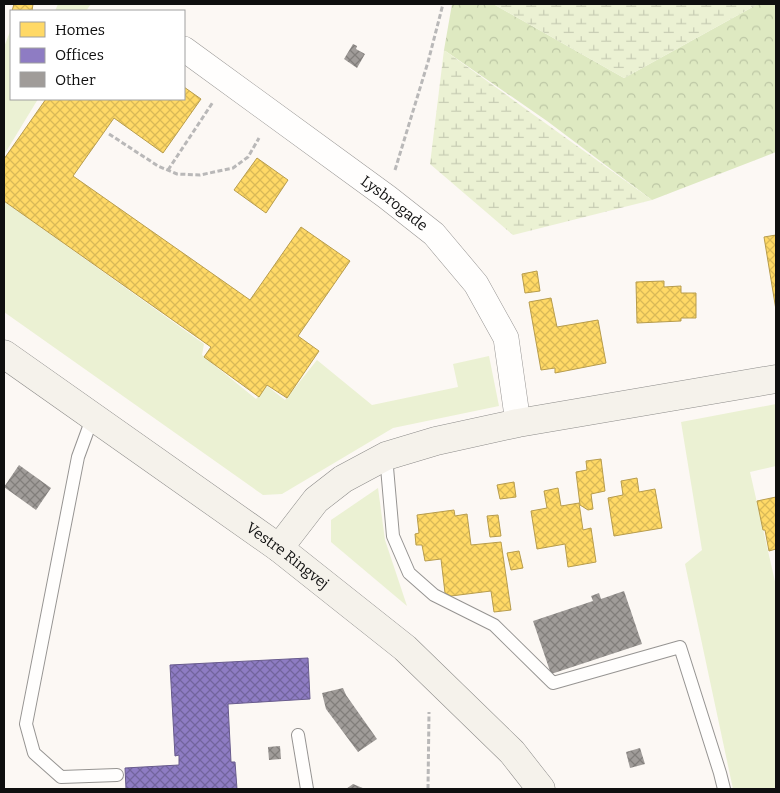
<svg xmlns="http://www.w3.org/2000/svg" width="780" height="793" viewBox="0 0 780 793" font-family="Bitter,serif">
<defs>
<pattern id="forest-crowns" width="20" height="18" patternUnits="userSpaceOnUse" patternTransform="scale(1.25)"><rect width="20" height="18" fill="#dee9c1"/><path d="M2 6a3 3 0 1 1 6 0M12 15a3 3 0 1 1 6 0" fill="none" stroke="#bdc7a5"/></pattern>
<pattern id="wetland-marsh" width="20" height="14" patternUnits="userSpaceOnUse" patternTransform="scale(1.25)"><rect width="20" height="14" fill="#ebf1d3"/><path d="M1 5h8M5 5V1M11 12h8M15 12V8" fill="none" stroke="#c8cdb4"/></pattern>
<pattern id="homes-cross-hatch" width="8" height="8" patternUnits="userSpaceOnUse" patternTransform="scale(1.25)"><rect width="8" height="8" fill="#ffd966"/><path d="M0 0l8 8M0 8l8-8" fill="none" stroke="#d9b957"/></pattern>
<pattern id="offices-cross-hatch" width="8" height="8" patternUnits="userSpaceOnUse" patternTransform="scale(1.25)"><rect width="8" height="8" fill="#8e7cc3"/><path d="M0 0l8 8M0 8l8-8" fill="none" stroke="#72649d"/></pattern>
<pattern id="building-cross-hatch" width="8" height="8" patternUnits="userSpaceOnUse" patternTransform="scale(1.25)"><rect width="8" height="8" fill="#a09c99"/><path d="M0 0l8 8M0 8l8-8" fill="none" stroke="#817e7b"/></pattern>
</defs>
<rect width="100%" height="100%" fill="#fcf8f4"/>
<!-- grass -->
<g fill="#ebf1d3">
<path d="M58,4h33l-5,7h-31z"/>
<path d="M11,29v70h27l-34,56v-108z"/>
<path d="M4,201l200,143 -2,11 54,44 11,-13 18,14 32,-40 55,45 86,-18 -5,-23 36,-8 10,50 -106,22 -111,66 -19,1 -259,-183z"/>
<path d="M776,404v62l-26,6 26,114v203h-43l-48,-225 17,-14 -21,-128z"/>
<path d="M378,488l7,52 22,66 -76,-64v-22z"/>
</g>
<!-- forest -->
<path fill="url(#forest-crowns)" d="M452,4h43v1l129,73 134,-74h18v148l-124,48 -105,-79 -103,-71z"/>
<!-- wetland -->
<g fill="url(#wetland-marsh)">
<path d="M495,4h263l-134,74 -129,-73z"/>
<path d="M444,50l208,150 -139,35 -83,-71z"/>
</g>
<!-- homes -->
<g fill="url(#homes-cross-hatch)" stroke="#b79c4c">
<path d="M14,4h19l-1,7h-20z"/>
<path d="M184,87l17,12 -38,54 -49,-35 -41,58 177,124 51,-73 49,34 -52,75 21,15 -32,47 -20,-13 -8,12 -55,-40 7,-10 -207,-146v-42l42,-60h138z"/>
<path d="M257,158l31,22 -22,33 -32,-23z"/>
<path d="M776,235v75l-12,-73z"/>
<path d="M537,271l3,20 -15,2 -3,-19z"/>
<path d="M664,281v6l17,-1v7h15v25h-15v3l-44,2 -1,-41z"/>
<path d="M551,298l6,29 41,-7 8,43 -51,10v-5l-14,2 -12,-68z"/>
<path d="M601,459l4,32 -14,3 2,15 -5,1 -8,-5 -4,-33 11,-2 -1,-9z"/>
<path d="M637,478l2,14 16,-3 7,39 -48,8 -6,-38 15,-3 -2,-14z"/>
<path d="M514,482l2,15 -16,2 -3,-14z"/>
<path d="M558,488l3,18 18,-3 4,27 8,-2 5,34 -28,5 -3,-23 -28,5 -6,-38 16,-3 -3,-17z"/>
<path d="M776,497v52l-7,2 -4,-21h-2l-6,-29z"/>
<path d="M454,510l1,6 12,-2 4,31 30,-3 10,68 -17,2 -3,-21 -40,5 -6,-3 -4,-34 -16,2 -3,-16h-6l-1,-11 4,-1 -2,-18z"/>
<path d="M498,515l3,21 -11,1 -3,-21z"/>
<path d="M519,551l4,17 -12,2 -4,-17z"/>
</g>
<!-- offices -->
<path fill="url(#offices-cross-hatch)" stroke="#685b8d" d="M308,658l2,41 -82,5 3,58h4l2,27h-111l-1,-21 54,-3v-10l-4,1 -5,-91z"/>
<!-- building -->
<g fill="url(#building-cross-hatch)">
<path d="M353,44l4,2 -1,3 9,5 -8,14 -13,-9z"/>
<path d="M19,465l32,23 -15,22 -32,-23z"/>
<path d="M624,591l18,53 -91,30 -18,-53 60,-20 -2,-5 8,-3 2,6z"/>
<path d="M343,688l3,7 31,44 -19,13 -32,-43 -4,-16z"/>
<path d="M280,746l1,13 -12,1 -1,-13z"/>
<path d="M640,748l5,16 -15,4 -4,-16z"/>
<path d="M353,784l12,5h-19z"/>
</g>
<g fill="none" stroke-linecap="round" stroke-linejoin="round">
<defs>
<g id="lane">
<path d="M93,416l-15,41 -52,267 8,29 27,24 56,-2"/>
<path d="M386,456l7,80 16,37 25,22 60,30 59,58 127,-36 40,126 4,16"/>
<path d="M298,735l9,54"/>
</g>
<g id="street">
<path id="s1" d="M184,49l203,148 47,37 42,50 30,54 12,85"/>
</g>
<g id="secondary">
<path id="s2" d="M4,354l275,194 126,100 107,104 29,37"/>
<path d="M279,548l37,-48 27,-21 43,-23 50,-15 82,-18 258,-44"/>
</g>
</defs>
<!-- lane casing -->
<use href="#lane" stroke="#969492" stroke-width="14"/>
<!-- street casing -->
<use href="#street" stroke="#969492" stroke-width="26"/>
<!-- secondary casing -->
<use href="#secondary" stroke="#8c8b89" stroke-width="29"/>
<!-- path -->
<g stroke="#b9b8b8" stroke-width="3" stroke-dasharray="5 2.5" stroke-linecap="butt">
<path d="M109,134l49,32 19,8 23,1 33,-7 15,-11 11,-19"/>
<path d="M168,170l45,-68"/>
<path d="M395,170l33,-108 15,-58"/>
<path d="M428,789l1,-77"/>
</g>
<!-- lane -->
<use href="#lane" stroke="#fffefd" stroke-width="12"/>
<!-- street -->
<use href="#street" stroke="#fffefd" stroke-width="25"/>
<!-- secondary -->
<use href="#secondary" stroke="#f5f2eb" stroke-width="28"/>
</g>
<g text-anchor="middle" dominant-baseline="central" stroke-width="5" stroke-linejoin="round" paint-order="stroke">
<!-- street labels -->
<g font-size="15" fill="#0f0f0f" stroke="#fff">
<text stroke="none"><textPath href="#s1" startOffset="261">Lysbrogade</textPath></text>
<text stroke="none"><textPath href="#s2" startOffset="348">Vestre Ringvej</textPath></text>
</g>
</g>
<!-- border -->
<rect width="780" height="793" fill="none" stroke="#0f0f0f" stroke-width="10"/>
<!-- legend -->
<rect x="10" y="10" width="175" height="90" fill="#ffffff" stroke="#9f9f9f"/>
<rect x="20" y="22" width="25" height="15" fill="#ffd966" stroke="#9f9f9f"/>
<text x="55" y="35" font-size="15" fill="#0f0f0f">Homes</text>
<rect x="20" y="48" width="25" height="15" fill="#8e7cc3" stroke="#9f9f9f"/>
<text x="55" y="60" font-size="15" fill="#0f0f0f">Offices</text>
<rect x="20" y="72" width="25" height="15" fill="#a09c99" stroke="#9f9f9f"/>
<text x="55" y="85" font-size="15" fill="#0f0f0f">Other</text>
</svg>
